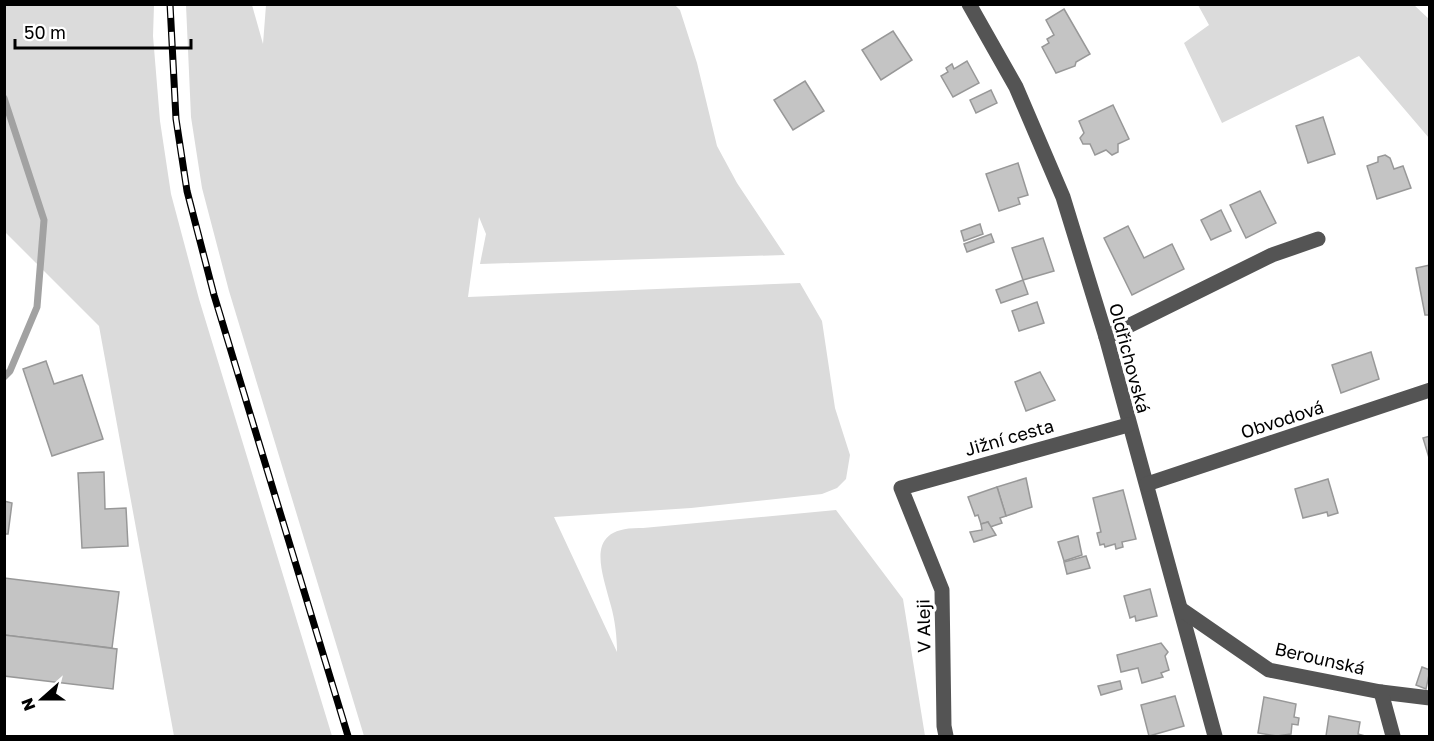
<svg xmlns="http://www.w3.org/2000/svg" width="1434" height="741" viewBox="0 0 1434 741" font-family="'Golos Text',sans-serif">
<rect width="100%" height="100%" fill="#fff"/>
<!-- green -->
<g fill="#dbdbdb">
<path d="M4,5h150l-1,31 7,85 11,73 28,105 133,437h-158l-75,-410 -94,-94z"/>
<path d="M675,5l5,5 17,53 20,83 20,37 48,72 -305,9 6,-30 -7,-17 -11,80 332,-14 22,38 13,87 15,47 -4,24 -9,9 -15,6 -131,14 -137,9 63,135c0,-14 -2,-32 -6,-46 -10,-38 -28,-80 32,-78l193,-18 67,89 22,137h-561l-135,-445 -27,-103 -11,-71 -5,-112h66l11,39 3,-39z"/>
<path d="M1198,5h216l15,14v119l-70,-82 -137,67 -38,-80 25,-18z"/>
</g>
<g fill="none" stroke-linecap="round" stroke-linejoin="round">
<!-- stream -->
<path stroke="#a2a2a2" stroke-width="7" d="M4,98l40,122 -7,87 -27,64 -6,6"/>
</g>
<!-- building -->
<g fill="#c4c4c4" stroke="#989898" stroke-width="1.5">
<path d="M1064,9l26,45 -14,8 -1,4 -19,7 -14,-26 7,-4 -2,-4 7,-4 -8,-15z"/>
<path d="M893,31l19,29 -31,20 -19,-30z"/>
<path d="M967,61l12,22 -26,14 -12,-21 7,-4 -2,-4 6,-4 2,5z"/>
<path d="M805,81l19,30 -31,19 -19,-30z"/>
<path d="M991,90l6,13 -21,10 -6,-13z"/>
<path d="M1113,105l16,34 -11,5v8l-6,3 -6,-5 -11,5 -5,-11h-7l-3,-6 4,-5 -5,-12z"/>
<path d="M1323,117l12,37 -27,9 -12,-37z"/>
<path d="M1385,155l5,3 4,11 9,-3 8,22 -34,11 -10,-33 11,-4v-5z"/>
<path d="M1018,163l10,32 -10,3 2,6 -21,7 -13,-37z"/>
<path d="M1260,191l16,32 -30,15 -16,-33z"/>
<path d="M1221,210l10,21 -20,9 -10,-20z"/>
<path d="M980,224l3,10 -19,7 -3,-10z"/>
<path d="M1128,226l16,32 28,-14 12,25 -52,26 -28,-57z"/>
<path d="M991,234l3,8 -27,10 -3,-8z"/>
<path d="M1043,238l11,33 -31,9 -11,-32z"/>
<path d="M1430,265v50h-5l-9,-47z"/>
<path d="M1023,280l5,14 -27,9 -5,-13z"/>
<path d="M1037,302l7,21 -25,8 -7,-20z"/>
<path d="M1371,352l8,27 -38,14 -9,-28z"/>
<path d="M46,361l8,23 28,-9 21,64 -51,17 -29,-87z"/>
<path d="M1040,372l15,28 -29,11 -11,-29z"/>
<path d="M1430,436v25l-7,-23z"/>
<path d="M104,472l1,37 21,-1 2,38 -46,2 -4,-75z"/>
<path d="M1026,478l6,29 -26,9 -9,-29z"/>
<path d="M1328,479l10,34 -10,3 -1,-4 -24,6 -8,-29z"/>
<path d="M997,487l9,29 -6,2 2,5 -12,4 -2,-5 -7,2 -3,-9 -3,1 -7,-19z"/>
<path d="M1123,490l13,49 -14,3 1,5 -7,2 -1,-5 -10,3 -1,-3 -4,1 -3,-12 4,-1 -8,-34z"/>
<path d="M4,501l8,2 -4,31h-4z"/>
<path d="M988,522l8,13 -22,7 -4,-10 12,-2 -1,-6z"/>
<path d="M1078,536l4,19 -18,6 -6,-19z"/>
<path d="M1086,556l4,12 -23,6 -3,-12z"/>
<path d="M4,578l115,14 -7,56 -108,-13z"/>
<path d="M1150,589l7,27 -21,5 -1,-5 -5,2 -6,-22z"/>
<path d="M4,635l113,14 -4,40 -109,-13z"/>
<path d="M1161,643l7,9 -3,4 4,14 -8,3 2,4 -21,6 -4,-15 -17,4 -4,-17z"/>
<path d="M1422,667l8,3 -4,19 -10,-4z"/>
<path d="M1120,681l2,8 -21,6 -3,-9z"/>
<path d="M1175,696l9,30 -35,10 -8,-31z"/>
<path d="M1264,697l32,7 -2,13 5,1 -1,7 -6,-1 -1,10 -14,2 -19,-3z"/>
<path d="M1329,716l31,6 -2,12 7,2h-39z"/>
</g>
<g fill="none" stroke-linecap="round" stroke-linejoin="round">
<!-- minor -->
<g stroke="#545454" stroke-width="15">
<path d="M969,4l47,83 47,110 43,140 109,399"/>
<path d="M1106,337l166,-82 46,-16"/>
<path d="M1147,484l283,-94"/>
<path d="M1182,610l87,60 112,22 49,6"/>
<path d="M1381,692l12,44"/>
<path d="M946,736l-2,-10 -2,-136 -41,-102 227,-63"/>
</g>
<defs>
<path id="rail" d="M170,4l6,115 11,72 27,104 134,441"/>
</defs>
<!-- rail casing -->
<use href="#rail" stroke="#000" stroke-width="7"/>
<!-- rail -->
<use href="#rail" stroke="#fff" stroke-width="4.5" stroke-dasharray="14" stroke-linecap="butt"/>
</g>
<g text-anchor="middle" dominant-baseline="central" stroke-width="6" stroke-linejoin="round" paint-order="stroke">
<!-- street labels -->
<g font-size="18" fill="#000" stroke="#fff">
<text transform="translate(1130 358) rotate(75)">Oldřichovská</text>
<text transform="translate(1282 419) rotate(-18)">Obvodová</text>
<text transform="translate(1009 437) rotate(-16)">Jižní cesta</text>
<text transform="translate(923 626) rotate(-91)">V Aleji</text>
<text transform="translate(1320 658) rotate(13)">Berounská</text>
</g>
</g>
<!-- border -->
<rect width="1434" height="741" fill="none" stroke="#000000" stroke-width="12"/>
<!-- north arrow -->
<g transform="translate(42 699) rotate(249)" stroke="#ffffff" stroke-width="4.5" paint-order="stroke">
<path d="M0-4.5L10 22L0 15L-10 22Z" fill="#000000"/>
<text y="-9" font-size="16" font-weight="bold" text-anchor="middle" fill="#000000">N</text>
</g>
<!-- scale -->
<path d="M15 39v9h176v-9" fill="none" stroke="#000000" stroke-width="3"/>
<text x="24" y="39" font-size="18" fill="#000000" stroke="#ffffff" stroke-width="4.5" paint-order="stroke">50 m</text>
</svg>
